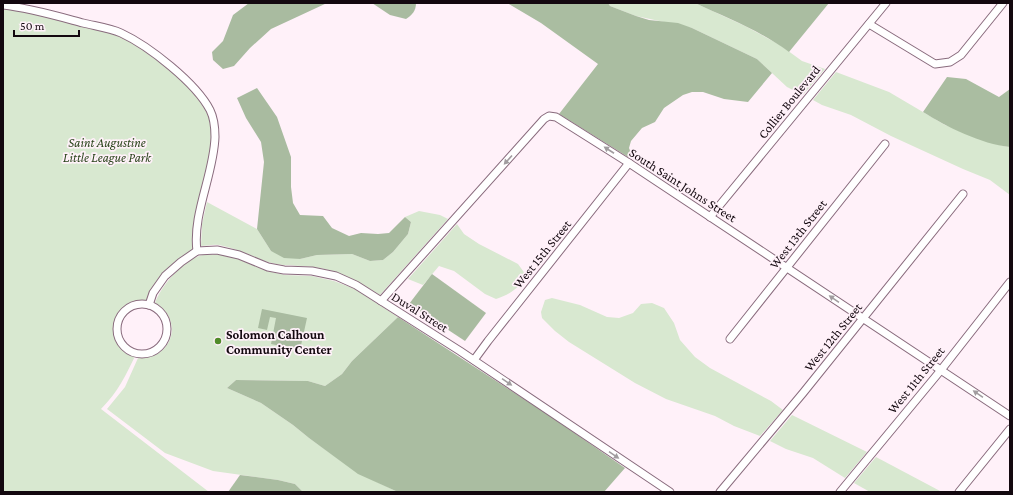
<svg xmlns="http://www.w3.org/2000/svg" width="1013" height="495" viewBox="0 0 1013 495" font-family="'Crimson Pro',serif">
<rect width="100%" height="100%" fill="#fff1f9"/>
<!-- green -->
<g fill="#d8e8d0">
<path d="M608,3h87l50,23 35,19 22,16 23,8 -22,26 -16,-8 -30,-28 -65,-31 -56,-12 -26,-10z"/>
<path d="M3,5l117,28 35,21 50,48 10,34 -11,63 -7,52 -32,25 -16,29c-33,-3 -44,35 -13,49 -10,21 -18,38 -35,55l108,83h-206z"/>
<path d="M836,72l53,20 56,33 58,21 7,1v48l-20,-15 -27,-11 -72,-33 -40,-21 -29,-10 -9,-5z"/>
<path d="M207,202l50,27 14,22 29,8 17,-4 35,-1 18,7 13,-1 10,-8 15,-18 3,-12 -6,-5 14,-6 21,4 8,4 -68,76c-21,-13 -41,-25 -67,-28 -15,-2 -30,0 -45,-5 -17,-5 -32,-14 -49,-17 -6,-1 -13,1 -18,1l1,-22z"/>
<path d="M457,224l7,10 15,10 39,20 8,11c-5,13 -18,20 -30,24l-11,-5 -31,-23 -15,-5 -16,19 -15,-6z"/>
<path d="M217,254l21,5 29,12 18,4 27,1 22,5 21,8 43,28 -46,44 -10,13 -17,12 -17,-5 -72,-1 -9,8 34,15 32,22 16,13 49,35 40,19h-95l-8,-8 -17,-4 -65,-9 -48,-18 -58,-44 18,-22 13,-29c34,2 47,-38 17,-55 6,-17 26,-40 44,-47 5,-2 13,-1 18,-2z"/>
<path d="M552,298l28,7 27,12 12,1 14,-5 8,-9 11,-1 12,5 10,15 6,17 15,17 15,11 61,33 12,9 -23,26 -26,-10 -19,-10 -49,-17 -31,-16 -66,-41 -14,-11 -13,-13 -1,-6 4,-12z"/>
<path d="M792,415l75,37 -22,26 -32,-20 -27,-9 -16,-8z"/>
<path d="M876,457l66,35h-72l-16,-9z"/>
</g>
<!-- forest -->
<g fill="#aabda1">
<path d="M507,3h101l2,3 26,10 13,4 29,3 14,5 65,31 15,14 -24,29 -24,-3 -21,-7h-11l-9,3 -19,13 -9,14 -13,6 -11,13 -2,7 2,5 -3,4 -69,-43 39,-50 -57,-41z"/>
<path d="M695,3h134l-40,49c-28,-21 -62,-34 -94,-49z"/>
<path d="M947,77l19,2 33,18 11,-8v58c-29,-3 -63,-20 -87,-35z"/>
<path d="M398,317l152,99 75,52 -21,24h-206l-40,-18 -49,-36 -16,-13 -32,-22 -34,-15 9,-8 72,1 17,5 17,-12 10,-13z"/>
<path d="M240,475l38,5 17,4 8,8h-75z"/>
</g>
<!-- water -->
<g fill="#a9bba0">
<path d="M249,3h78l-56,26 -21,19 -16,18 -11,3 -10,-9 -1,-8 11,-11 10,-26z"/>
<path d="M372,3h44c0,8 -4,12 -10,16l-16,-4z"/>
<path d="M257,88l20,29 14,40v30l2,16 7,12 23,1 9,12 17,8 12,-3 17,1 11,-1 16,-16 6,5 -3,12 -15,18 -10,8 -13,1 -18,-7 -35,1 -17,4 -16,-1 -13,-7 -14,-22 7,-67 -3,-20 -15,-24 -9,-20z"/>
<path d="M432,274l54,39 -21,28 -56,-37z"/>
<path d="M262,309l45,9 -7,32 -29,-6 5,-26 -6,-1 -3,13 -9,-2z"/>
</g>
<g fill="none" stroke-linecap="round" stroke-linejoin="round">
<defs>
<g id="minor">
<path d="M3,5c27,3 54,11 80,18 12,3 27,5 38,10 28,13 75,50 89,77 4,8 5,18 5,27 -1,37 -23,77 -18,114"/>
<path d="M869,24l66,40 15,-2 11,-7 42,-52"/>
<path d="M710,217l176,-214"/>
<path d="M381,301l163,-182 5,-3 7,1 73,46 381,253"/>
<circle cx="142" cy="329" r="25"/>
<path d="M149,305l4,-12 12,-17 16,-14 16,-11 20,-1 22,5 29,12 16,3 28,1 24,5 20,9 104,66 210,141"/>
<path d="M730,339l155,-195"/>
<path d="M474,360l14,-19 141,-178"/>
<path d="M720,492l83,-99 160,-199"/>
<path d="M840,492l101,-122 69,-88"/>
<path d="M959,492l51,-63"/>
</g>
</defs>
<!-- minor casing -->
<use href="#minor" stroke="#896b7d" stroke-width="9"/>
<!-- minor -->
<use href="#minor" stroke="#fff" stroke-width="7"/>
</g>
<!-- one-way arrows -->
<defs><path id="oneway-solid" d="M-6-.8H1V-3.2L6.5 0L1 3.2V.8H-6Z"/></defs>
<g fill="#a19c9f">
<use href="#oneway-solid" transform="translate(609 150) rotate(-147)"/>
<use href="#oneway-solid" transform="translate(508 160) rotate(132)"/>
<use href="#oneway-solid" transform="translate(834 299) rotate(-146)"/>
<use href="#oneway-solid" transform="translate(507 382) rotate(34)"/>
<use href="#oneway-solid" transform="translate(978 394) rotate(-146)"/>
<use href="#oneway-solid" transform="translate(614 455) rotate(34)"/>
</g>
<!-- markers -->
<circle fill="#508b28" stroke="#fff1f9" stroke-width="1.5" cx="218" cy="341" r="4"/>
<g text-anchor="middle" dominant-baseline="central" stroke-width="3.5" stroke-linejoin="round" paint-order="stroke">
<!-- street labels -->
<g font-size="13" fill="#13080f" stroke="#fff1f9">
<text transform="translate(789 102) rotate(-51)">Collier Boulevard</text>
<text transform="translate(683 185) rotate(33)">South Saint Johns Street</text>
<text transform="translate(798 234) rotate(-52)">West 13th Street</text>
<text transform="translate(542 254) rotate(-51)">West 15th Street</text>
<text transform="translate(420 312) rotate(32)">Duval Street</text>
<text transform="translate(833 337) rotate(-51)">West 12th Street</text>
<text transform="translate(916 380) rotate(-51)">West 11th Street</text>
</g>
<!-- park labels -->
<g font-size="13" font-style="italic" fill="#2a441b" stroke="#fff1f9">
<text x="107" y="142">Saint Augustine<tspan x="107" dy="15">Little League Park</tspan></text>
</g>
<!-- poi labels -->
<g font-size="13" font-weight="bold" fill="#13080f" stroke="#fff1f9" text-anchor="start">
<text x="226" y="334">Solomon Calhoun<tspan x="226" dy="15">Community Center</tspan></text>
</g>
</g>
<!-- border -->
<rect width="1013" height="495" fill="none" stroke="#13080f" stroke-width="8"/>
<!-- scale -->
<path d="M14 30v6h65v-6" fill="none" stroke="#13080f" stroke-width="2"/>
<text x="20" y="30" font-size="12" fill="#13080f" stroke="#fff1f9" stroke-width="3" paint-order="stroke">50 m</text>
</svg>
